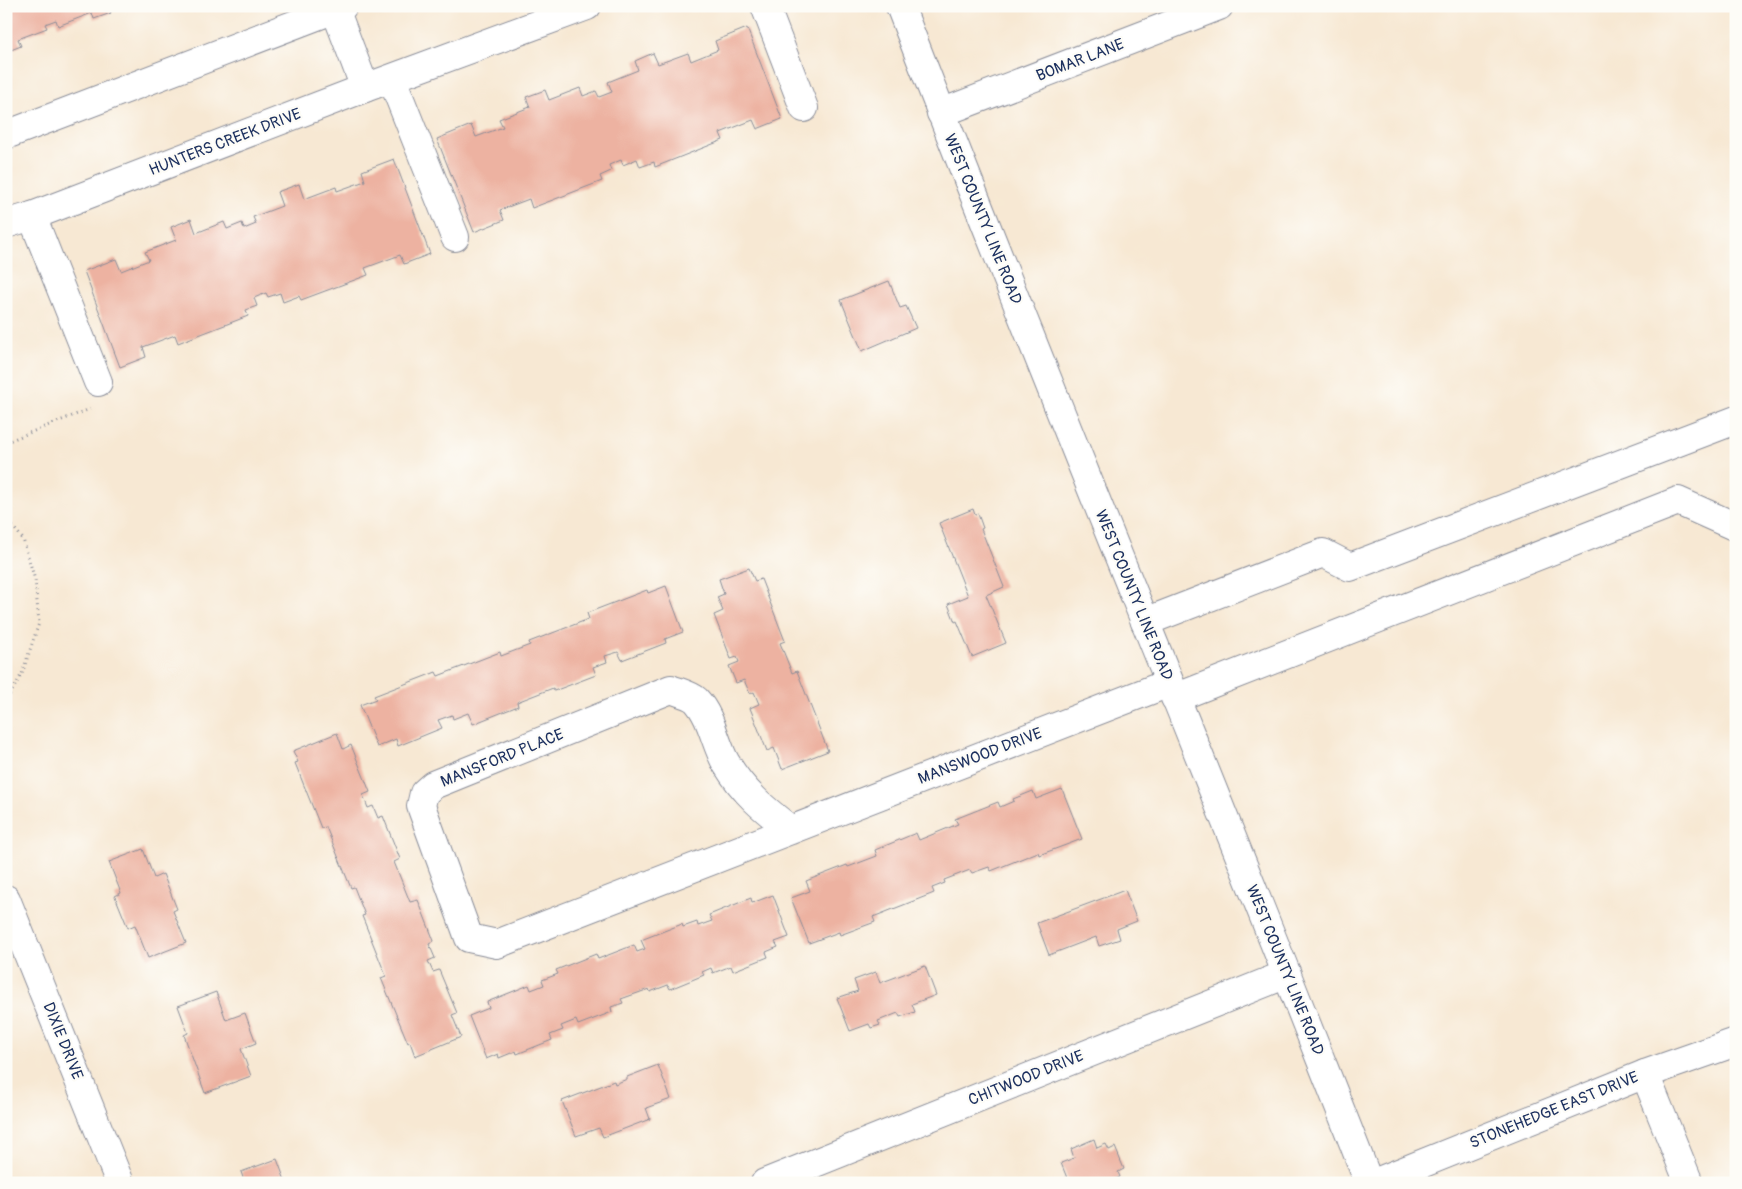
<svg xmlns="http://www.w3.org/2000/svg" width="1742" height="1189" viewBox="0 0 1742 1189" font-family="Pangolin,sans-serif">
<rect width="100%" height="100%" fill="#fdfcf7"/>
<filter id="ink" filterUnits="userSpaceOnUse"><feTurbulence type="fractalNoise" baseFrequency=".02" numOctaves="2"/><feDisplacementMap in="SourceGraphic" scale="10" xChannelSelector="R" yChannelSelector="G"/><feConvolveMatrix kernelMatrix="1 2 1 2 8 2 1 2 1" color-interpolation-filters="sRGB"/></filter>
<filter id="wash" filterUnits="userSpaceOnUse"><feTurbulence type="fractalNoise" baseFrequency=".0096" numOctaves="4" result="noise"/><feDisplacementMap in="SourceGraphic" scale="20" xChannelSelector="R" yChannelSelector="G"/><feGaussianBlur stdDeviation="1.12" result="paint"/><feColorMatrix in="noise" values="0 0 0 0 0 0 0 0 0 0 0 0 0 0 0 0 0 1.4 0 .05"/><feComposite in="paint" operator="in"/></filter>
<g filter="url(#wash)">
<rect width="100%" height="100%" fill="#f7e8d3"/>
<g id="blocks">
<!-- building -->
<g fill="#edb2a1">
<path d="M6,6h110l-7,3 2,4 -17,6 -2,-6 -34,13 -2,-6 -11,4 2,4 -29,11 3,7 -15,6z"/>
<path d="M747,28l35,91 -25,10 -4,-9 -33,13 3,7 -68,27 -1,-5 -14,5 -3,-8 -14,6 -2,-5 -12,5 2,6 -11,5 2,5 -70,27 -3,-9 -29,11 4,10 -30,12 -37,-93 34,-14 5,12 27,-10 -4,-8 31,-12 -4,-10 19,-7 4,10 31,-12 3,8 13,-5 3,6 13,-5 -4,-10 30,-12 -3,-9 18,-8 5,11 30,-11 3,8 27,-11 -3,-9z"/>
<path d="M394,159l36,95 -26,10 -4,-9 -35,13 3,7 -67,25 -2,-4 -16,6 -3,-9 -12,4 -2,-4 -12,5 3,8 -11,4 2,6 -70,27 -3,-8 -32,12 3,10 -26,10 -36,-96 32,-12 5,12 28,-11 -4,-8 31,-12 -5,-13 20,-8 5,14 28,-11 3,7 15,-6 2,6 12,-5 -3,-7 29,-11 -5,-14 22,-8 5,15 32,-12 1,4 28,-10 -3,-10z"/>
<path d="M889,281l11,27 6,-2 10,22 -54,23 -21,-51z"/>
<path d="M973,509l2,6 3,-1 5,14 -2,1 23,58 -18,8 20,48 -34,14 -15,-36 -2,1 -7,-18 20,-8 -29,-73z"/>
<path d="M749,568l6,13 6,-2 24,62 -5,2 12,30 5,-2 31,80 -46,18 -8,-21 -7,3 -17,-43 9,-4 -5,-12 -4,2 -6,-14 -8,3 -7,-17 10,-4 -2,-5 -6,2 -17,-44 9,-4 -6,-14 7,-3 -5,-15z"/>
<path d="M666,586l17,46 -18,7 1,4 -44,17 -4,-8 -13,4 2,6 -14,5 3,8 -42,16 -1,-3 -36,14 1,4 -45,18 -5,-11 -15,6 -1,-4 -14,5 4,8 -44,18 -2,-7 -19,8 -17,-42 16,-6 -2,-3 62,-24 2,4 62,-24 1,4 29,-11 -1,-3 60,-23 -2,-6 60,-23 1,3z"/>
<path d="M337,733l6,16 8,-4 19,47 -7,3 5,13 5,-2 5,12 5,-2 17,43 -6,3 16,40 8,-2 16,41 -5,3 6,14 -7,3 5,11 6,-2 18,43 -5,2 9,22 -46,19 -5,-14 -2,1 -27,-65 5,-2 -24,-60 3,-1 -11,-28 -3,1 -25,-61 -5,1 -26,-65 3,-1 -5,-11z"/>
<path d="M1062,789l20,50 -43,16 -1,-3 -47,19 -2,-4 -17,6 -2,-3 -26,10 1,3 -13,5 2,5 -61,24 2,5 -35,13 -1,-3 -30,11 -18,-45 19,-7 -4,-10 41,-16 1,2 29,-11 -2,-6 41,-17 3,7 39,-16 -3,-5 43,-17 2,5 14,-6 -1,-2 20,-8 3,8z"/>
<path d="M143,849l11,29 9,-4 14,35 -4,2 13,32 -38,15 -13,-33 -7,3 -13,-32 6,-3 -12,-31z"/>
<path d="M1125,890l12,31 -20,8 3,10 -21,7 -3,-9 -47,18 -12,-32z"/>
<path d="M773,895l16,42 -14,5 3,5 -12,5 2,5 -35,14 -2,-5 -18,7 -2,-5 -9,4 2,3 -34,14 -2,-4 -18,7 -1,-3 -28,10 2,4 -12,4 1,5 -34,13 -2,-5 -15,6 2,4 -13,5 2,5 -35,14 -1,-3 -17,7 -1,-4 -12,5 -17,-43 20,-8 -2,-6 42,-17 2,5 13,-5 -2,-5 16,-6 -2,-4 40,-16 2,5 36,-14 3,7 8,-3 -4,-9 41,-16 1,3 14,-5 1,4 14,-5 -3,-6 42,-17 1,5z"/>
<path d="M925,966l11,29 -24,9 3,8 -15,5 -2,-4 -20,8 2,4 -9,3 -2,-4 -19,7 -13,-33 21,-7 -4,-11 22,-8 4,11z"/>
<path d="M216,992l10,28 19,-7 11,30 -15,6 10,27 -46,17 -21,-58 4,-2 -10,-27z"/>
<path d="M658,1065l13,34 -25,9 4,11 -47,18 -4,-9 -23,8 -14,-35 52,-20 1,3 12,-5v-2z"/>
<path d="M1094,1139l3,9 9,-4 3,6 6,-3 9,22 -6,3 2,5 -13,6h-38l-8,-20 13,-5 -3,-9z"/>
<path d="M277,1159l9,24h-41l-4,-11z"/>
</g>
</g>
</g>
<g filter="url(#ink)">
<use href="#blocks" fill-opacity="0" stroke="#898c98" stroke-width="1"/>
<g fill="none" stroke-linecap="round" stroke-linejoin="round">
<defs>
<g id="minor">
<path d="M765,6l39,102"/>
<path d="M335,9l30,79"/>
<path d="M392,79l63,158"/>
<path d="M941,113l278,-107"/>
<path d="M6,135l337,-129"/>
<path d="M32,216l66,166"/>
<path d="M6,224l26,-8 333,-128 222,-82"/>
<path d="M1145,622l178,-69 27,14 386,-147"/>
<path d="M1175,698l503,-197 58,26"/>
<path d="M791,830c-27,-21 -47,-37 -65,-67 -11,-19 -14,-46 -30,-63 -5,-5 -18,-8 -25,-11l-238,96 -9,8 -3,13 48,132 28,6 672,-261"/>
<path d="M6,899l114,284"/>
<path d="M1645,1074l44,109"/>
<path d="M765,1183l522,-209"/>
<path d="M1374,1183l271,-109 91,-32"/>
</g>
<path id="major" d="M900,6c152,394 316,783 469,1177"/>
</defs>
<!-- minor casing -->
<use href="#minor" stroke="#898c98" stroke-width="30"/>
<!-- major casing -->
<use href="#major" stroke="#898c98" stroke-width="30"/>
<!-- path -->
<g stroke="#898c98" stroke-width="3" stroke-dasharray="1 4" stroke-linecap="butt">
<path d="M6,442l84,-33"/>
<path d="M6,518l17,21 12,41 4,43 -17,51 -16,27"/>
</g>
<!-- minor -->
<use href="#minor" stroke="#fff" stroke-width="28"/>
<!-- major -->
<use href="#major" stroke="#fff" stroke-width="28"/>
</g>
</g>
<g text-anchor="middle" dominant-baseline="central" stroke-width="4.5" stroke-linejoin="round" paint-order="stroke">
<!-- street labels -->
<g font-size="16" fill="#1b2f5e" stroke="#fdfcf7">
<text transform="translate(1080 60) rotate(-21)">BOMAR LANE</text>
<text transform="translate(225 142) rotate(-21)">HUNTERS CREEK DRIVE</text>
<text transform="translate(983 219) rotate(68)">WEST COUNTY LINE ROAD</text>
<text transform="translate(1134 595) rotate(68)">WEST COUNTY LINE ROAD</text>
<text transform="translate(980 756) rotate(-21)">MANSWOOD DRIVE</text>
<text transform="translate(502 758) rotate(-22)">MANSFORD PLACE</text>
<text transform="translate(1285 970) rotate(68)">WEST COUNTY LINE ROAD</text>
<text transform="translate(63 1041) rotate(68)">DIXIE DRIVE</text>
<text transform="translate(1026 1078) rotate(-22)">CHITWOOD DRIVE</text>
<text transform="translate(1554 1110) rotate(-22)">STONEHEDGE EAST DRIVE</text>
</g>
</g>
<!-- margin -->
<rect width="1742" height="1189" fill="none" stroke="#fdfcf7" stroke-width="25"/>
</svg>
